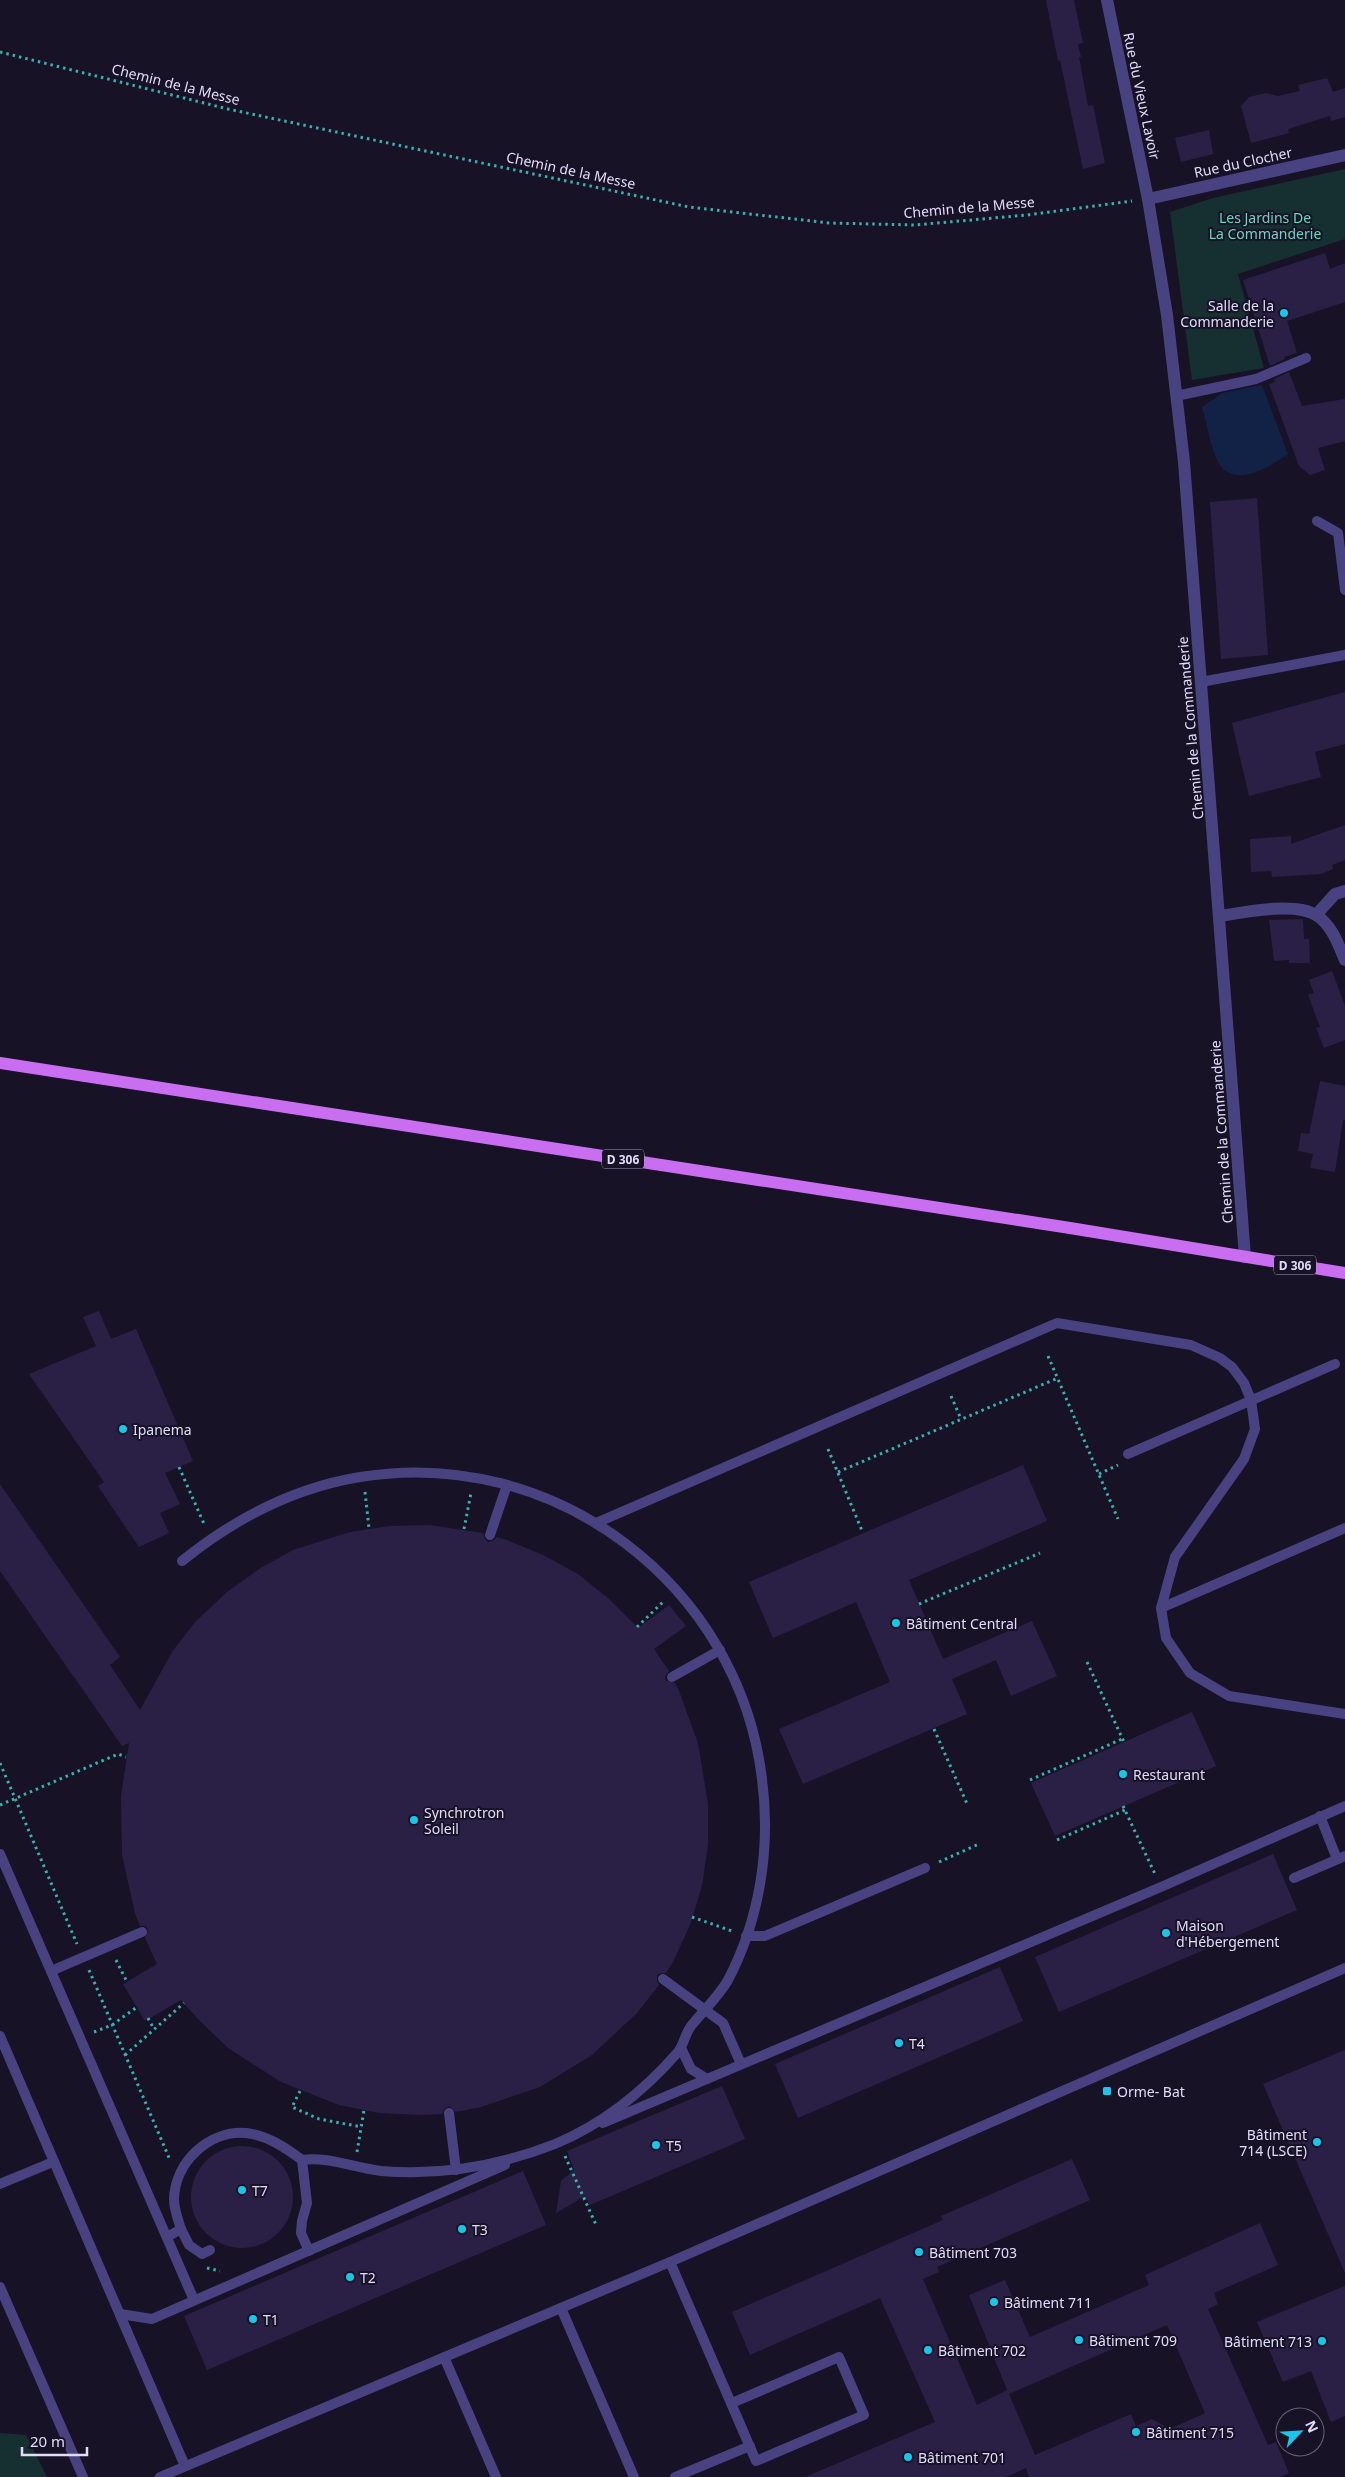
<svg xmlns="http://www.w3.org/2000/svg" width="1345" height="2477" viewBox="0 0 1345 2477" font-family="'Noto Sans',sans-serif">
<rect width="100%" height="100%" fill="#171226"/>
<!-- green -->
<g fill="#162f30">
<path d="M1345,169v70l-107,35 26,94 -72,12 -22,-168 43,-14z"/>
<path d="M0,2433l26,2 21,42h-47z"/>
</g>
<!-- water -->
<path fill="#122146" d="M1262,385l26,69c-18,13 -57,37 -71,6 -7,-16 -10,-36 -15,-53l20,-14z"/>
<!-- building -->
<g fill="#2a2046" fill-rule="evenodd">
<path d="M1046,0h28l9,43 -5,1 3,13h-2l9,49 5,-1 12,58 -22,6 -23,-109 -2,1z"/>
<path d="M1327,78l6,14 12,-4v29l-14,4 -1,-5 -42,13 1,4 -38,10 -10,-37 8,-9 17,-4 12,3 22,-5 -2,-6z"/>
<path d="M1209,130l4,24 -32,8 -6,-24z"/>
<path d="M1325,253l5,16 15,-6v39l-58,19 10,32 -13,4 1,2 -15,7 -27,-86z"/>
<path d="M1289,372l13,34 43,-7v42l-27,7 7,22 -15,5 -11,-9 -30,-82 6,-2 -1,-3z"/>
<path d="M1257,498l11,157 -47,4 -11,-157z"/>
<path d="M1345,692v52l-30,8 6,25 -72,19 -17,-73z"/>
<path d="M1345,825v35l-13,5 1,4 -12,5 -49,3 -1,-6 -20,1 -1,-33 41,-3v8z"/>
<path d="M1303,919l1,20h5l1,24h-21v-3l-15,1 -5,-41z"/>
<path d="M1332,971l13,35v34l-21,8 -8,-20 4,-1 -12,-32 6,-2 -5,-13z"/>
<path d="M1320,1081l25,5v34h-2l-8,52 -25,-4 3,-14 -15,-3 3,-18 8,1z"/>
<path d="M99,1311l12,28 25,-10 57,132 -28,12 15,31 -20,9 9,20 -30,14 -41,-61 6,-4 -75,-108 67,-28 -13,-29z"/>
<path d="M1023,1465l24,56 -138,59 34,79 89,-38 25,55 -46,20 -15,-36 -44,19 15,35 -164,70 -24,-55 111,-47 -34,-80 -83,36 -24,-56z"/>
<path d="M0,1484l120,173 -10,8 30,45 32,-58 23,-30 32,-30 32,-23 34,-19 57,-18 39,-6 40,-1 54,8 2,6 3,3 6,-2 3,-3 10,3 36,15 35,19 31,25 29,29 31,-23 17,21 -32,23 15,22 -4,5 1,5 9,2 4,8 19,52 10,61v41l-6,41 -12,39 -17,37 -7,11h-5l-4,2v6l2,4 -22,28 -45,42 -52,32 -59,20 -25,5 -7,-6 -4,2 -3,6 -22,1 -41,-2 -40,-8 -58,-23 -53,-34 -30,-29 -17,-19 -36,21 -22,-37 34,-20 -12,-26 3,-8 -2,-4h-6l-5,-13 -13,-58 -1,-59 8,-53 -7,3 -122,-175z"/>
<path d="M1192,1712l24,54 -161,70 -24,-53z"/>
<path d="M1273,1854l24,56 -238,102 -24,-55z"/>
<path d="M1000,1967l23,54 -225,97 -23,-54z"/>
<path d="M1345,2050v223l-82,-189z"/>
<path d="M722,2086l23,53 -155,66 -5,-9 -29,17 5,-32 13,-11 -7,-19z"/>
<circle cx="242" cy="2197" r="51"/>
<path d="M1072,2159l18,41 -153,67 2,5 -16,7 54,126 30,-15 -38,-95 36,-15 25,57 119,-52 -4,-10 115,-52 18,42 -64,28 4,11 -10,5 60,136 8,-3 13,31 -9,4h-251l-3,-9 -20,9h-201l130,-55 -55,-124 -130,57 -18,-43 211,-92 -2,-4zM1167,2325l38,88 -35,16 -18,-10 -16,7 -5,-12 -96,41 -26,-61z"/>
<path d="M523,2171l23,54 -339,145 -23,-54z"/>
<path d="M1345,2286v130l-14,6 -20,-51 -28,11 -26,-60z"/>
</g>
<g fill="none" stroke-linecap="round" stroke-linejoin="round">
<!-- path -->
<g stroke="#3caeaf" stroke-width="3" stroke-dasharray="2.5 4" stroke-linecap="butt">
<path d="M0,52l228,57 461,98 140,16 86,2 112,-10 105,-14"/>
<path d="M1048,1356l70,163"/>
<path d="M951,1396l10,23"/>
<path d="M828,1449l35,84"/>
<path d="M179,1467l26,59"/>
<path d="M838,1472l220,-94"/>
<path d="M1099,1474l19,-9"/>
<path d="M365,1492l4,36"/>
<path d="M464,1529l7,-36"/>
<path d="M919,1604l121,-51"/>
<path d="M637,1627l28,-27"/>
<path d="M1087,1662l37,80"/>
<path d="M934,1729l34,77"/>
<path d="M0,1763l77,181"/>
<path d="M1030,1780l92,-41"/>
<path d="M0,1805l118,-51 8,3"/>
<path d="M1123,1806l32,68"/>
<path d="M1057,1840l68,-30"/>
<path d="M939,1862l40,-18"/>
<path d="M692,1917l40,14"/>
<path d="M116,1960l11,22"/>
<path d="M89,1970l81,190"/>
<path d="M148,2018l6,11"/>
<path d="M94,2032l18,-7 25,-18"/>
<path d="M125,2055l59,-52"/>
<path d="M300,2091l-8,16 27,12 43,8"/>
<path d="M357,2152l7,-42"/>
<path d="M565,2156l32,71"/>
<path d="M207,2268l13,3"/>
</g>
<!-- lane -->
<g stroke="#494281" stroke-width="10">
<path d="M1176,396l80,-17 50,-21"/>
<path d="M1317,521l21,12 7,57"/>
<path d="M1201,682l144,-27"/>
<path d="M1128,1454l207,-90"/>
<path d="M596,1523l461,-200 134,22 29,13 12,9 12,16 7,17 4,29 -11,30 -69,98 -14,51 5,30 24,35 39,23 116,18"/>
<path d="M490,1535l17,-50"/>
<path d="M182,1561c52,-42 111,-73 178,-84 194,-32 379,108 402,302 9,68 -2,140 -34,201 -9,16 -25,31 -37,46 -6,8 -7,18 -13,26 -34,39 -75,72 -123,92 -56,22 -114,32 -174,27 -26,-3 -54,-15 -79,-11"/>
<path d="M1161,1608l184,-80"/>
<path d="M672,1677l48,-27"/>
<path d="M1320,1816l17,43"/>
<path d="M0,1854l194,446"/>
<path d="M1294,1878l51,-22"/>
<path d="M746,1936h19l160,-68"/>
<path d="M51,1971l91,-39"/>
<path d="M663,1979l60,44 18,41"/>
<path d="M0,2036l185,430"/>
<path d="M681,2048l10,21 16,10"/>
<path d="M449,2113l7,57"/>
<path d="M603,2123l558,-236 184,-81"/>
<path d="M0,2184l53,-22"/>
<path d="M181,2229l8,16 13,9 8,-4"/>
<path d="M167,2237l14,-8c-3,-9 -7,-20 -7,-30 1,-37 35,-69 72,-66 21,2 40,15 56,27l5,43 -5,18 -1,12 8,18"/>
<path d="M670,2262l86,199 108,-46 -25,-58 -107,46"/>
<path d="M0,2287l83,190"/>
<path d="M561,2308l73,169"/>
<path d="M120,2314l32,5 353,-154"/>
<path d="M444,2357l52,120"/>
<path d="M160,2477l510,-215 675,-294"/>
<path d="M675,2477l75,-31"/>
</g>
<!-- street -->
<g stroke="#494281" stroke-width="12">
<path d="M1107,0l41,199 19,116 17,147 61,795"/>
<path d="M1148,199l197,-44"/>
<path d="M1316,915l19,-21 10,-3"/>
<path d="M1220,916c24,-4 75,-14 96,-1 16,10 22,29 29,45"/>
</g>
<!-- primary -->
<path stroke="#c96df1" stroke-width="12" d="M0,1063l1070,165 275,45"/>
</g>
<!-- markers -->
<g fill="#19c6e9" stroke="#171226" stroke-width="2">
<circle cx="1284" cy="313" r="5"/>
<circle cx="123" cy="1429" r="5"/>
<circle cx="896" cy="1623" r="5"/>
<circle cx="1123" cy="1774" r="5"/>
<circle cx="414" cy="1820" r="5"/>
<circle cx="1166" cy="1933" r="5"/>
<circle cx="899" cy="2043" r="5"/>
<rect x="1102" y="2086" width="10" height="10" rx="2.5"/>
<circle cx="1317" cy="2142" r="5"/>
<circle cx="656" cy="2145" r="5"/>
<circle cx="242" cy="2190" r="5"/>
<circle cx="462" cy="2229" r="5"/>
<circle cx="919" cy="2252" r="5"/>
<circle cx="350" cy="2277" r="5"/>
<circle cx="994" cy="2302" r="5"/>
<circle cx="253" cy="2319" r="5"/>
<circle cx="1079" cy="2340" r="5"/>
<circle cx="1322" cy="2341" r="5"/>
<circle cx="928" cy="2350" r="5"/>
<circle cx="1136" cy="2432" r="5"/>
<circle cx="908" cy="2457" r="5"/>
</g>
<g text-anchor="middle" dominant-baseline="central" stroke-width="4" stroke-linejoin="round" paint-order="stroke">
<!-- shield labels -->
<g fill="#171226" stroke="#a49fbc" stroke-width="1">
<rect x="602" y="1149.5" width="42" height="19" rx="4"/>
<rect x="1274" y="1255.5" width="42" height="19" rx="4"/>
</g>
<g font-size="12" font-weight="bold" fill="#e1dbfc">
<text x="623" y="1159">D 306</text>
<text x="1295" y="1265">D 306</text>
</g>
<!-- street labels -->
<g font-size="14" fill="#e1dbfc" stroke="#171226">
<text transform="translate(176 84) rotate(14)">Chemin de la Messe</text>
<text transform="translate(1142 96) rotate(78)">Rue du Vieux Lavoir</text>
<text transform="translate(1243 162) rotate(-12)">Rue du Clocher</text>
<text transform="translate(571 170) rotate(12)">Chemin de la Messe</text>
<text transform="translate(969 207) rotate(-5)">Chemin de la Messe</text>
<text transform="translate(1190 728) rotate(-95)">Chemin de la Commanderie</text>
<text transform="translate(1221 1132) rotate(-94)">Chemin de la Commanderie</text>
</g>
<!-- park labels -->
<g font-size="14" fill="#6dd6c3" stroke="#171226">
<text x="1265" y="217">Les Jardins De<tspan x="1265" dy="16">La Commanderie</tspan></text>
</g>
<!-- poi labels -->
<g font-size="14" fill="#e1dbfc" stroke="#171226" text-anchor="start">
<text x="1274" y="305" text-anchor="end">Salle de la<tspan x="1274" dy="16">Commanderie</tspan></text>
<text x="133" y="1429">Ipanema</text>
<text x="906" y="1623">Bâtiment Central</text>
<text x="1133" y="1774">Restaurant</text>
<text x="424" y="1812">Synchrotron<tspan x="424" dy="16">Soleil</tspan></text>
<text x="1176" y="1925">Maison<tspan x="1176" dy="16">d'Hébergement</tspan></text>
<text x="909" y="2043">T4</text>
<text x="1117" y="2091">Orme- Bat</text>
<text x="1307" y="2134" text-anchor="end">Bâtiment<tspan x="1307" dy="16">714 (LSCE)</tspan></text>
<text x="666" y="2145">T5</text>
<text x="252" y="2190">T7</text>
<text x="472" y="2229">T3</text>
<text x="929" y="2252">Bâtiment 703</text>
<text x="360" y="2277">T2</text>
<text x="1004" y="2302">Bâtiment 711</text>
<text x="263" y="2319">T1</text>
<text x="1089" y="2340">Bâtiment 709</text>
<text x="1312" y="2341" text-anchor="end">Bâtiment 713</text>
<text x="938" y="2350">Bâtiment 702</text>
<text x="1146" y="2432">Bâtiment 715</text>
<text x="918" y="2457">Bâtiment 701</text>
</g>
</g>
<!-- north arrow -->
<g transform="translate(1300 2432) rotate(65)"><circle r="24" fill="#171226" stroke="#68627c"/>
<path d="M0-4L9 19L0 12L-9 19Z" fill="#19c6e9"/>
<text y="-8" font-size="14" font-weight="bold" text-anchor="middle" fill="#e1dbfc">N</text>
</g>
<!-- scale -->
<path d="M22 2447v8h65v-8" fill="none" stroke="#e1dbfc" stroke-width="2.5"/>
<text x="30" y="2447" font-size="15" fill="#e1dbfc" stroke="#171226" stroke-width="4" paint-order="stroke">20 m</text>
</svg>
